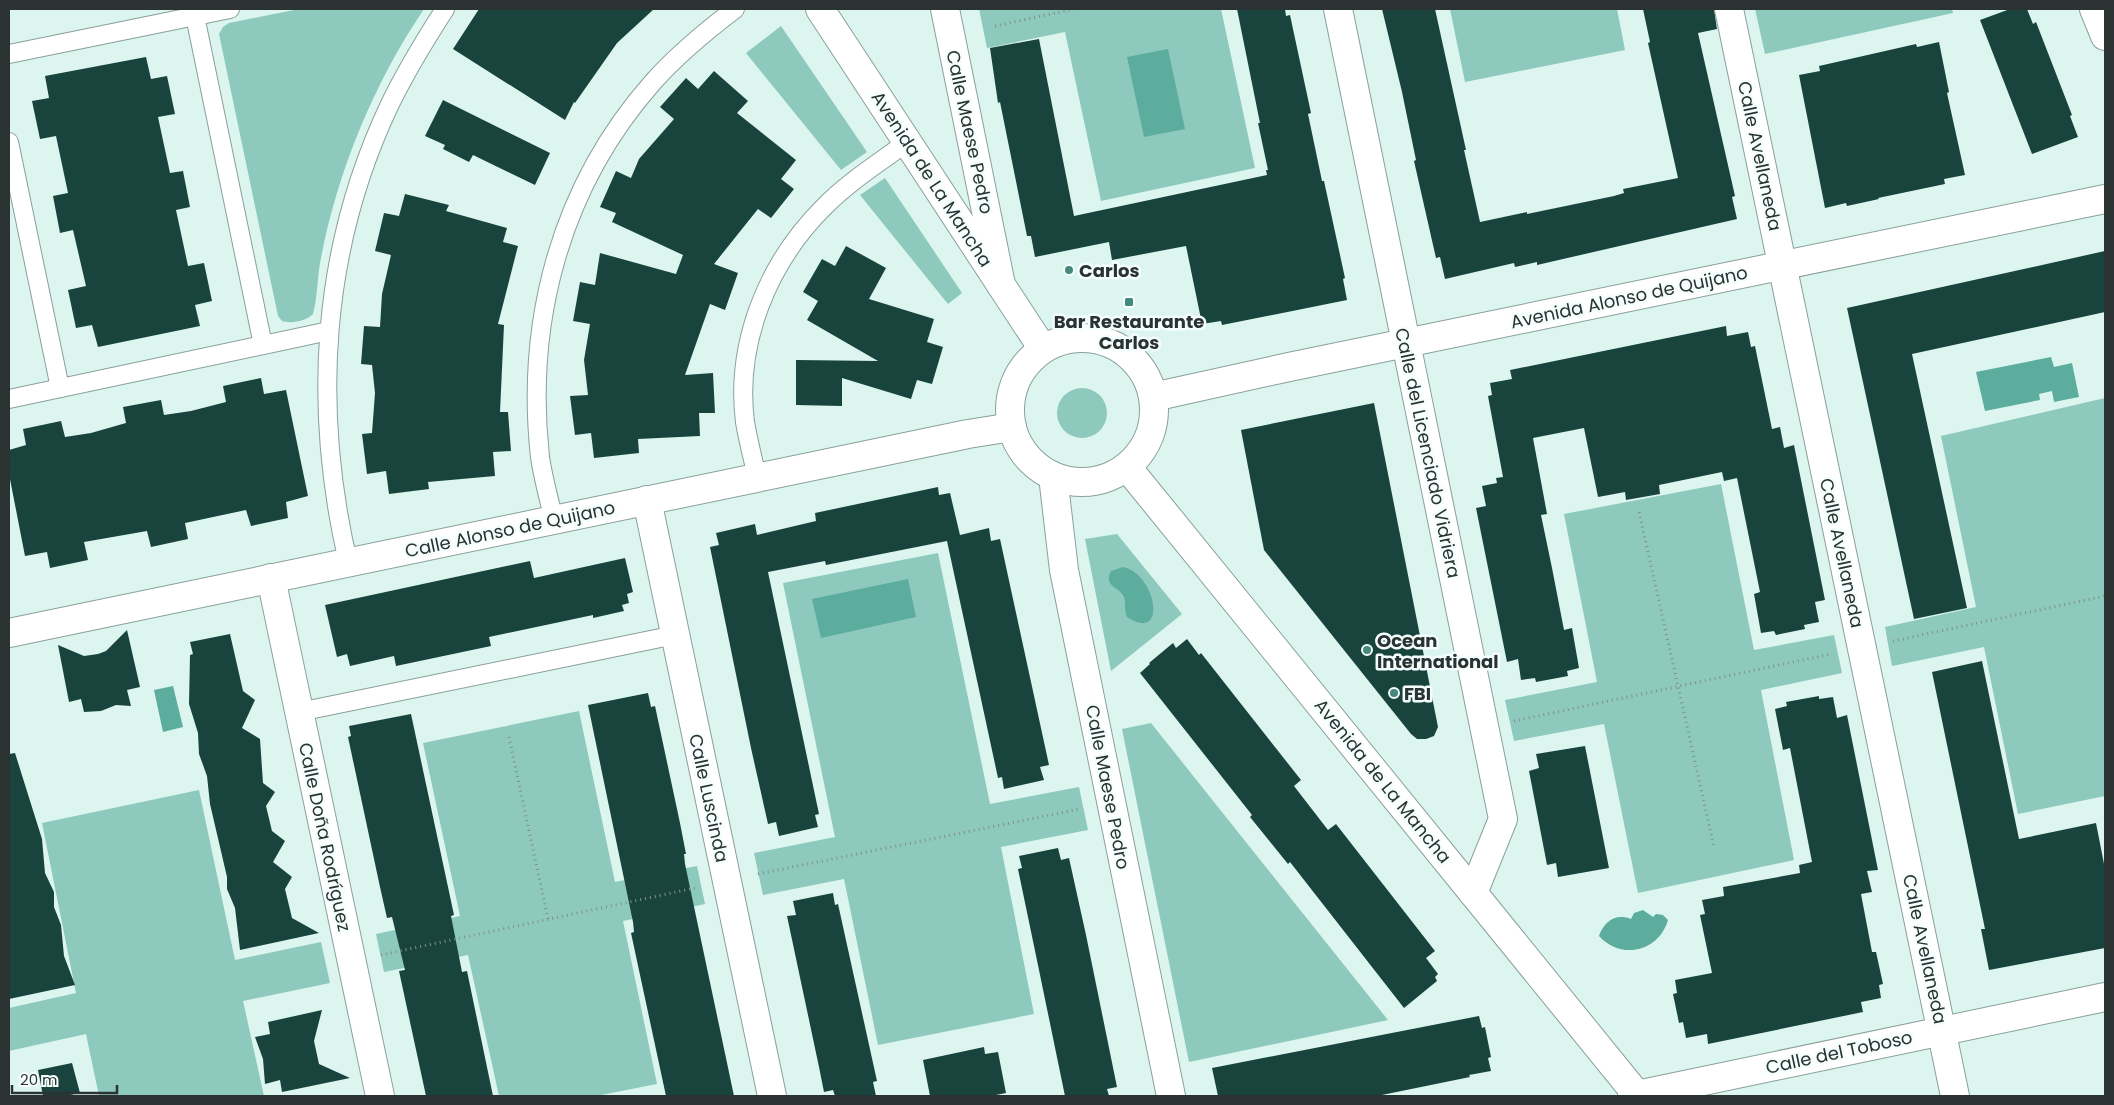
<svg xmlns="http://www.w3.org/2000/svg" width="2114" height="1105" viewBox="0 0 2114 1105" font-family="Poppins,sans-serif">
<rect width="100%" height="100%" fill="#dcf5ef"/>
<!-- green -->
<g fill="#8ec9bd">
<path d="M299,9h125c-50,74 -86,161 -103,249 -4,18 -3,38 -8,56 -6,7 -22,10 -31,7l-4,-5 -59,-282 4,-7 6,-4z"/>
<path d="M979,9h242l34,159 -154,33 -36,-169 -78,16z"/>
<path d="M1450,9h167l8,41 -160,32z"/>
<path d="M1755,9h197l1,4 -188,41z"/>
<path d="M781,26l86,126 -26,18 -95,-117z"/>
<path d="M885,178l77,115 -14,11 -88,-109z"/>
<circle cx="1082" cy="413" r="25"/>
<path d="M2105,398v398l-87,18 -34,-167 -92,19 -7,-39 91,-20 -35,-171z"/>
<path d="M1721,484l33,166 80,-15 8,38 -81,17 33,170 -156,33 -34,-169 -90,17 -9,-41 92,-18 -33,-168z"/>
<path d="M1117,534l65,80 -71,57 -26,-132z"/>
<path d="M938,553l52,251 89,-17 9,43 -87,17 33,167 -156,31 -34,-166 -81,16 -9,-42 81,-16 -52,-254z"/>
<path d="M579,711l36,171 82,-16 8,38 -82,17 34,163 -61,12h-97l-31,-141 -84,17 -8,-38 84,-18 -37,-173z"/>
<path d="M1151,723l237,297 -199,42 -67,-333z"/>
<path d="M199,790l36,170 86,-18 9,41 -87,18 21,95h-165l-13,-62 -77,17v-43l67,-15 -34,-170z"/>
</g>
<!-- water -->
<g fill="#5dad9e">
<path d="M1168,49l17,80 -41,8 -17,-80z"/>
<path d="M2051,357l3,10 18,-4 7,34 -25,5 -2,-11 -13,3 1,6 -55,11 -9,-39z"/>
<path d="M1123,567c34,7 45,77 4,50 -3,-7 -1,-14 -3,-20 -5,-11 -21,-10 -13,-26z"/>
<path d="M908,579l8,38 -95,21 -9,-39z"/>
<path d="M173,686l10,41 -20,5 -9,-42z"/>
<path d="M1643,910l10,7 3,-3 7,1 5,5c-9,31 -46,41 -69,16 5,-15 17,-23 32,-17l3,-6z"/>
</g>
<!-- building -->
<g fill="#19443d">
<path d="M479,9h175l-37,34 -42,60 -1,-1 -9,18 -112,-71z"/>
<path d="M1237,9h48l1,7 4,-1 21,98 -3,1 14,67h2l21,97 -2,1 4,21 -125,25 -1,-4 -19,3 -16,-78 -74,14 -3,-18 -74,15 -4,-21h-4l-27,-134 -2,1 -8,-55 49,-9 35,177 193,-41 -1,-5h2l-10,-47h2z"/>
<path d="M1382,9h53l31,141h-2l16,72 47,-10v2l87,-18 10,-3 -1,-4 55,-11 -30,-135 2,-1 -7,-33h71l3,20 -19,4 37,163 -3,1 5,22 -200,46v-3l-22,5 -1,-4 -69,16 -5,-22 -4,1 -22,-97 2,-1 -14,-68z"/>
<path d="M2010,9h17l6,15 3,-2 36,93 -2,1 8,21 -46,17 -52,-134z"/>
<path d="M1939,42l10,50 -2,1 18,82 -21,4 1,5 -67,14 1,1 -32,7 -1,-3 -21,5 -26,-133 21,-4 -1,-5 97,-22 1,3z"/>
<path d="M146,57l5,22 16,-3 8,38 -17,3 12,56 13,-2 7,36 -14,3 12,56 16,-3 8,38 -17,4 5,21 -102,21 -6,-22 -16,3 -8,-38 18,-4 -13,-56 -13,3 -7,-37 15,-3 -12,-57 -16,3 -8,-38 17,-3 -4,-22z"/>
<path d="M714,71l34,30 -11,12 59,47 -15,19 13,10 -23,29 -13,-9 -44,55 24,9 -13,37 -15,-6 -25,71 28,-2 2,40h-16l1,23 -62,3 1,14 -45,5 -3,-25 -16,2 -5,-39 18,-1 -4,-35 6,-36 -17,-3 7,-39 15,3 5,-32 76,21 7,-19 -71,-33 4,-9 -16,-6 16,-36 15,7 8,-19 35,-40 -14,-12 26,-29 12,11z"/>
<path d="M443,100l107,53 -15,32 -62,-30 -4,7 -26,-13 2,-4 -20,-9z"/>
<path d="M405,194l44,11 -3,6 61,17 -4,14 15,4 -20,78 6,1 -4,87h8l3,39 -18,1 2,24 -67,6 1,7 -40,5 -3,-23 -19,3 -5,-40 10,-1 3,-40 -3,-28 -11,-1 3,-38 16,1 2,-33 9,-39 -16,-4 9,-38 15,3z"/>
<path d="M846,246l40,22 -17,31 65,20 -7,23 16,5 -11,37 -15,-4 -6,19 -69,-21v28l-46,-1v-45l82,1 -71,-41 11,-19 -15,-9 19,-33 13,7z"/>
<path d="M2105,251v61l-193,42 55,254 -53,11 -67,-311z"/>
<path d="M1726,326l1,10 21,-4 3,15 4,-1 17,83 8,-2 4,21 10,-3 31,155 -10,2 4,20 -15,3 1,4 -29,6 -2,-4 -13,2 -7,-39 6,-2 -23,-114 -13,3 -2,-9 -63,13 1,9 -34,6 -1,-8 -27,5 -14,-69 -51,10 14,76 -6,1 11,53 12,62 8,-2 7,40 -12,3 1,5 -32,6 -1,-4 -14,2 -3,-21 -11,3 -31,-154 10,-2 -4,-20 15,-3 -1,-5 7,-1 -15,-81 4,-1 -2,-12 22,-4 -2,-9z"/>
<path d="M261,378l3,16 22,-4 22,106 -22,6 2,16 -37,8 -5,-16 -61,13 3,16 -37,8 -4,-16 -63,11 4,18 -38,8 -3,-16 -22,4 -16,-82v-24l17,-5 -3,-16 38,-8 4,16 26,-4 35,-10 -3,-16 38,-7 3,15 27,-4 35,-9 -3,-16z"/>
<path d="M1374,403l64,324 -4,9 -8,3h-9l-6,-5 -147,-184 -23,-120z"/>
<path d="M938,487l1,8 11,-2 10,42 29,-7 2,13 9,-2 49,226 -9,2 4,13 -40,9 -2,-12 -4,1 -51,-237 -121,24 -1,-4 -57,11 51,242 -4,1 3,12 -39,9 -3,-14 -8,2 -17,-76 -41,-201 9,-2 -3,-12 39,-9 2,11 59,-14 -1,-8z"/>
<path d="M625,558l8,34 -6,2 2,9 -7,2 2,6 -31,7v-3l-104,22 2,9 -95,20 -2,-10 -44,10 -3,-12 -10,3 -12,-52 205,-44 4,17z"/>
<path d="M127,630l13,57 -13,3 4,16 -15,-1 -15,6 -17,1 -3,-13 -12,3 -11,-57 26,11 14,-2 8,-3z"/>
<path d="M230,634l13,57 12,9 -13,28 18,11 3,44 12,9 -9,14 6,25 13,10 -12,21 19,15 -7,12 7,29 27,15 -79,17 -5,-42 -8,-19v-12l-17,-73 -3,-28 -8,-22 -1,-21 -9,-29 1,-49 3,-1 -3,-12z"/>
<path d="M1187,639l12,16 2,-2 100,127 -7,6 34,44 8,-6 99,127 -9,7 12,16 -3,3 2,4 -33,27 -114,-146 -2,2 -38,-47 2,-2 -112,-142 10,-9 -1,-1 24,-20 3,5z"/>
<path d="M1982,661l37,178 77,-16 9,46v79l-116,22 -8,-41h4l-53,-257z"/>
<path d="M648,693l3,14 4,-1 25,117 6,31h-2l1,10 49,232h-68l-35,-163 3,-1 -1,-10 -45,-217z"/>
<path d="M1819,696v3l14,-2 4,21 10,-3 31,155 -11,1 5,21 -11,2 11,58h4l7,32 -4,1 2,13 -20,4 2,10 -155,32 -1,-10 -21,4 -3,-16 -4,1 -6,-29 4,-1 -2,-13 37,-7 -12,-58 5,-1 -3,-14 22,-4 -1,-9 77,-14 -1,-8 13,-3 -22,-114 -7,2 -8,-41 12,-3 -1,-4z"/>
<path d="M411,714l43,201 -3,1 11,56 5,-1 26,125h-67l-27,-125 6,-1 -13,-53 -5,1 -7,-31 -32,-150 3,-1 -2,-10z"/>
<path d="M1585,746l24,122 -51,9 -2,-14 -9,2 -18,-94 10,-3 -3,-14z"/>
<path d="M15,753l27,86 3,34 9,19v15l7,18 3,31 11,29 -66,14 1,-51h-1v-194z"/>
<path d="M1058,848l3,12 8,-2 17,77 31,152 -10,2 2,7h-44l-26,-126 -21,-101 4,-1 -3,-12z"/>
<path d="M833,893l2,12 3,-1 39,177 -4,1 3,14h-41l-2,-6 -9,2 -5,-25 -32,-151 9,-1 -3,-14z"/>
<path d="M322,1010l-8,31 5,23 31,14 -68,14 -2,-12 -15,4 -2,-25 -8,-22 15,-3 -2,-12z"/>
<path d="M1479,1016l3,12 3,-1 6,30 -3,1 3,13 -22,4 1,2 -93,19h-159l-6,-28z"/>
<path d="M984,1047l1,7 13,-2 8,41 -15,3h-61l-7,-36z"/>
<path d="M72,1063l8,30 -15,3h-22l-5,-26z"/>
</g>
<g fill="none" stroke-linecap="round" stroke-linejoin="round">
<defs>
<g id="lane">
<path d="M195,16l68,329"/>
<path d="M9,54l221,-45"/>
<path d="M9,142l51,246"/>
<path d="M9,399l320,-68"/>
<path d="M757,477c-4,-18 -9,-37 -12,-55 -10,-79 23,-159 78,-214 25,-26 56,-45 84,-66"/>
<path d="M554,520c-5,-21 -11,-42 -14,-63 -15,-137 21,-271 113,-375 24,-27 53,-51 82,-73"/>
<path d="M348,562c-36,-155 -27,-313 42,-458 16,-33 35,-64 55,-95"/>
<path d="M299,712l376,-77"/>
</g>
<g id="street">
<path d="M945,9l56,276"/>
<path d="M1338,9l165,810 -30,74"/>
<path d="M1729,9l226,1087"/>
<path d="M2094,9l11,27"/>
<path d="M1153,397l136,-30 816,-168"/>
<path d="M1053,476l11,94 107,526"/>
<path d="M647,500l125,596"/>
<path d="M271,578l109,518"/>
<path d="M9,633l959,-199 44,-7"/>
<path d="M1632,1096l473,-99"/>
</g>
<g id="secondary">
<path d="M820,9l223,340"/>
<circle cx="1082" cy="410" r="72"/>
<path d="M1127,467l511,629"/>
</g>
</defs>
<!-- lane casing -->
<use href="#lane" stroke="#89a09b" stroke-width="20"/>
<!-- street casing -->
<use href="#street" stroke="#89a09b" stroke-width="30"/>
<!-- secondary casing -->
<use href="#secondary" stroke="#89a09b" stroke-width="30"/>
<!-- path -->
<g stroke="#7f908c" stroke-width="3" stroke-dasharray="1 4" stroke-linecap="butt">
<path d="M995,26l79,-17"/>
<path d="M1639,512l75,335"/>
<path d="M1893,641l212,-45"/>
<path d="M1514,721l317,-67"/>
<path d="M509,737l39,182"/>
<path d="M758,874l322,-65"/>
<path d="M381,955l314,-67"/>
</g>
<!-- lane -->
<use href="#lane" stroke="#fff" stroke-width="18"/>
<!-- street -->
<use href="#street" stroke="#fff" stroke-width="28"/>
<!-- secondary -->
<use href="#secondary" stroke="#fff" stroke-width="28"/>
</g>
<!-- markers -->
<g fill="#45887c" stroke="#f4fefc" stroke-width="2">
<circle cx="1069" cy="270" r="5"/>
<rect x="1124" y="297" width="10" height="10" rx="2.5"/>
<circle cx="1367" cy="650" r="5"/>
<circle cx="1394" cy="693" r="5"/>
</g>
<g text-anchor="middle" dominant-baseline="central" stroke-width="5" stroke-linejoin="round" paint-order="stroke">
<!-- street labels -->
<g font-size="18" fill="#2a3331" stroke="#f4fefc">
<text transform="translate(970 132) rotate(78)">Calle Maese Pedro</text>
<text transform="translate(1760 156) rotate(78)">Calle Avellaneda</text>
<text transform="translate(932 179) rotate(57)">Avenida de La Mancha</text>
<text transform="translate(1629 297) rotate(-12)">Avenida Alonso de Quijano</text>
<text transform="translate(1428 453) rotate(78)">Calle del Licenciado Vidriera</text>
<text transform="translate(510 529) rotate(-12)">Calle Alonso de Quijano</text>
<text transform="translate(1842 553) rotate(78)">Calle Avellaneda</text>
<text transform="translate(1383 781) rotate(51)">Avenida de La Mancha</text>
<text transform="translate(1108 787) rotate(79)">Calle Maese Pedro</text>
<text transform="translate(709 798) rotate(78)">Calle Luscinda</text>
<text transform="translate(325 837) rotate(78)">Calle Doña Rodríguez</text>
<text transform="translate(1925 949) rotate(78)">Calle Avellaneda</text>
<text transform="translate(1839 1052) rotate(-12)">Calle del Toboso</text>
</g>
<!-- poi labels -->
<g font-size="18" font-weight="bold" fill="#2a3331" stroke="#f4fefc" text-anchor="start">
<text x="1079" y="270">Carlos</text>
<text x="1129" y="321" text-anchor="middle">Bar Restaurante<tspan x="1129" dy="21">Carlos</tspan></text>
<text x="1377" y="640">Ocean<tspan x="1377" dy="21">International</tspan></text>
<text x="1404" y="693">FBI</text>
</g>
</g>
<!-- border -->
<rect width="2114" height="1105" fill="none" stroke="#2a3331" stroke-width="20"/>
<!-- scale -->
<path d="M12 1085v8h105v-8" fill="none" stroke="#2a3331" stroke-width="2.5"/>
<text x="20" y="1085" font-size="15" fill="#2a3331" stroke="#f4fefc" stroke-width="4" paint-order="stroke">20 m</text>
</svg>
